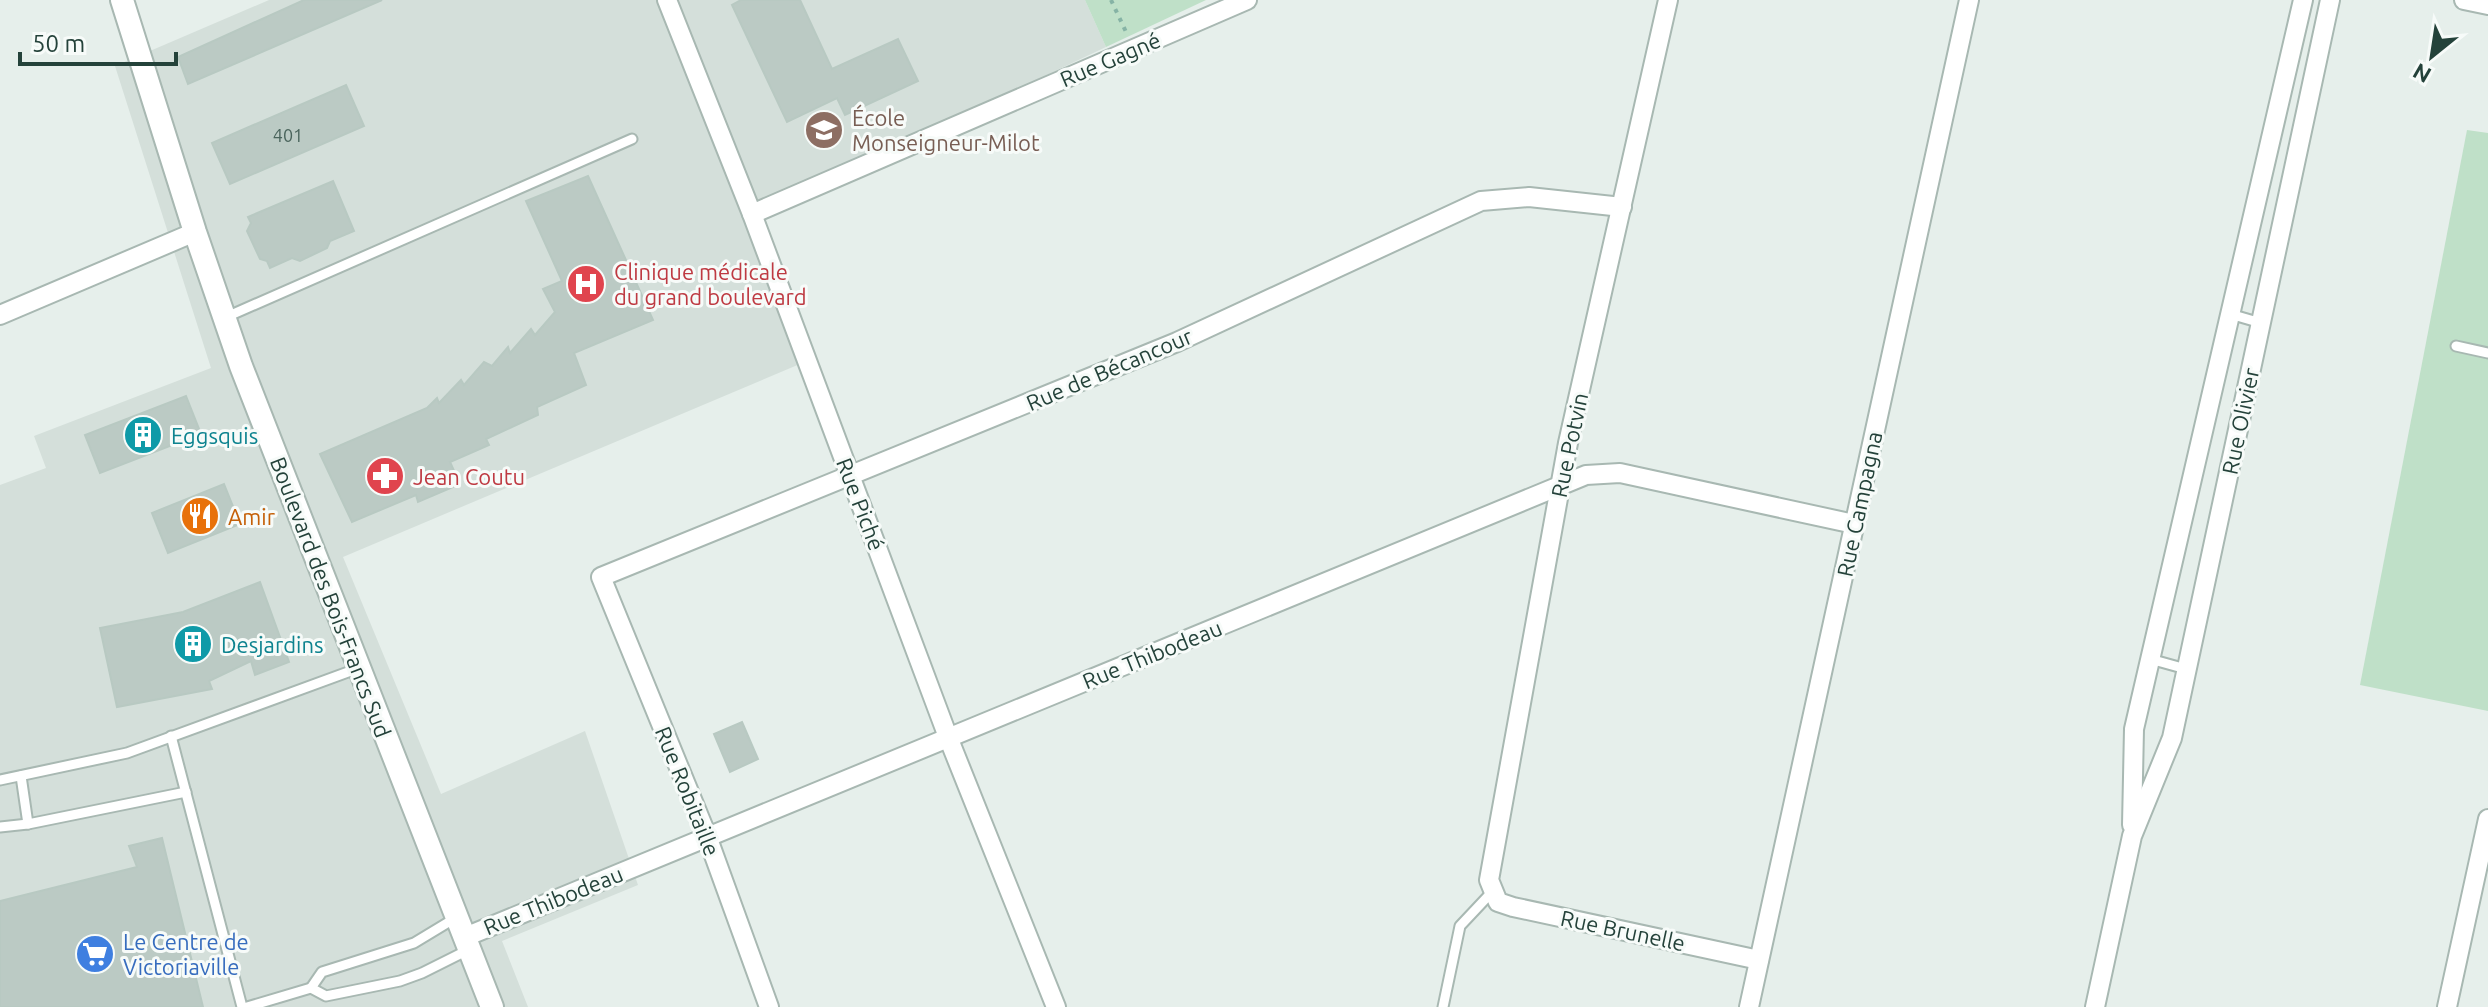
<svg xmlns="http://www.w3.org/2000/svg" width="2488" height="1007" viewBox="0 0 2488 1007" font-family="Ubuntu,sans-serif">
<rect width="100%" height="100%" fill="#e6efeb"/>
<!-- built -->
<path fill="#d4dfda" d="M269,0h816l21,47 -354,167 55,147 -464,196 98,237 144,-63 53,154 -136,56 26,66h-528v-522l46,-17 -12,-32 177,-68 -96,-302z"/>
<!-- green -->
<g fill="#bfe0c8">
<path d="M1085,0h121l-100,47z"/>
<path d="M2467,130l21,3v578l-128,-26z"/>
</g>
<!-- building -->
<g fill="#bbcac4" stroke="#b8c9c2" stroke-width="2">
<path d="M304,0h78l-194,84 -10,-27z"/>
<path d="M741,0h59l32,69 66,-30 20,42 -73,34 -8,-17 -50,24 -55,-117z"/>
<path d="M346,85l18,41 -134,58 -18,-41z"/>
<path d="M588,176l65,144 -79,33 12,32 -49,22 1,8 -52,24 3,6 -39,17 10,22 -42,18 -2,-7 -64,27 -32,-68 107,-46 10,-10 2,5 22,-23 3,5 20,-23 8,4 16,-19 2,6 21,-24 4,6 20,-23 -12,-23 19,-8 -36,-80z"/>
<path d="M333,181l21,50 -24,10 -3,7 -27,13 -8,-3 -22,10 -3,-7 -7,-2 -13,-28 4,-8 -3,-6z"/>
<path d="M186,396l15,38 -101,39 -15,-38z"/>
<path d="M224,484l16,40 -72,29 -16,-40z"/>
<path d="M260,582l29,80 -34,13 -4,-14 -42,20 3,8 -95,18 -17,-79 83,-16z"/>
<path d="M742,722l16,37 -28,13 -16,-38z"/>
<path d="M162,838l41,169h-203v-106l137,-34 -8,-21z"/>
</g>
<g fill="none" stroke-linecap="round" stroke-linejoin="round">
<defs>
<g id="service">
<path d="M2230,314l31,9"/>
<path d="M224,318l408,-179"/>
<path d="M2456,346l32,7"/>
<path d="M2150,659l36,10"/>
<path d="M171,736l71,271"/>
<path d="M21,776l7,48"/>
<path d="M0,780l127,-27 232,-85"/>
<path d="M0,827l28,-3 158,-32"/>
<path d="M457,917l-43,26 -92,29 -11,16 15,8 74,-15 22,-8 46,-23"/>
<path d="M247,1007l64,-19"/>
<path d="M1443,1007l17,-81 32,-34"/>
</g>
<g id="minor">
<path d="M667,0l85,214 196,523 108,270"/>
<path d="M1668,0l-100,443 -79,437 9,22 15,5 246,53"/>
<path d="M2464,0l24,5"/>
<path d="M752,214l495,-214"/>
<path d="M0,315l195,-83"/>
<path d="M2132,825l2,-96 169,-729"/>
<path d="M465,937l1121,-462 34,-2 234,51"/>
<path d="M769,1007l-62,-171 -106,-259 576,-235 304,-141 48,-4 93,10"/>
<path d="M1749,1007l220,-1007"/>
<path d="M2095,1007l37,-171 40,-98 158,-738"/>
<path d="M2447,1007l41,-188"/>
</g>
<path id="tertiary" d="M122,0l73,232 46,134 251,641"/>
</defs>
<!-- service casing -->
<use href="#service" stroke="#a8b8b2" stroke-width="13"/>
<!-- minor casing -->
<use href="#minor" stroke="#a8b8b2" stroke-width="22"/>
<!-- tertiary casing -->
<use href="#tertiary" stroke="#a8b8b2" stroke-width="26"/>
<!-- path -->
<path stroke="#86b3a5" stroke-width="4" stroke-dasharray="4 6" stroke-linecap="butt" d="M1111,0l16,34"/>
<!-- service -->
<use href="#service" stroke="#fff" stroke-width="9"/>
<!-- minor -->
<use href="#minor" stroke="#fff" stroke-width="18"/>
<!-- tertiary -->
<use href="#tertiary" stroke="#fff" stroke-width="22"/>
</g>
<!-- icons -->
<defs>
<symbol id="school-disc" viewBox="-11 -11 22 22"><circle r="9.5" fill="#8d6e63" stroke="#f7fbf9"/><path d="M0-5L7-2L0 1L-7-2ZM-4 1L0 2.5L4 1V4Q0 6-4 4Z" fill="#fff"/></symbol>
<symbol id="hospital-disc" viewBox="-11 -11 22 22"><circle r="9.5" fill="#e0444e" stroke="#f7fbf9"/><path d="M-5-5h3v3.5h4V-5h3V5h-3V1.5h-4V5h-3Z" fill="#fff"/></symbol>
<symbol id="building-disc" viewBox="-11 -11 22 22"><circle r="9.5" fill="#0f9aa8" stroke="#f7fbf9"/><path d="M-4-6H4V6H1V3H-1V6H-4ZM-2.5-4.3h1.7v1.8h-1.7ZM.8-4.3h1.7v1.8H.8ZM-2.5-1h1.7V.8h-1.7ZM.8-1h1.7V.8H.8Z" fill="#fff"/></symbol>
<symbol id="pharmacy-disc" viewBox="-11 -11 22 22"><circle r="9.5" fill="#e0444e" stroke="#f7fbf9"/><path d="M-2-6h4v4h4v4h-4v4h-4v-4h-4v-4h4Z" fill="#fff"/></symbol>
<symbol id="restaurant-disc" viewBox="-11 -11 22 22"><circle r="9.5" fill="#e8710a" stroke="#f7fbf9"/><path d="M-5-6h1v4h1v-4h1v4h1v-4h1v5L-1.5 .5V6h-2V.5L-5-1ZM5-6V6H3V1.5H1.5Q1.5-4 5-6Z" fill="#fff"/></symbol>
<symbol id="supermarket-disc" viewBox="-11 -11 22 22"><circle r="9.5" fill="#3f7fe0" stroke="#f7fbf9"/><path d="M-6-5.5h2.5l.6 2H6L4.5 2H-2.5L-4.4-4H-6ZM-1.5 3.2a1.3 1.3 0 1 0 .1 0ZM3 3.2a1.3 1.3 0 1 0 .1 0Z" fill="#fff"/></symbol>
</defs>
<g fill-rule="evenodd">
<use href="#school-disc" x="802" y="108" width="44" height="44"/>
<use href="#hospital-disc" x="564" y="262" width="44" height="44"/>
<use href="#building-disc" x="121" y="413" width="44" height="44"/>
<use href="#pharmacy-disc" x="363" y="454" width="44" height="44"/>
<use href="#restaurant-disc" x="178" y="494" width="44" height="44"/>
<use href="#building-disc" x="171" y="622" width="44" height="44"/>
<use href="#supermarket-disc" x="73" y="932" width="44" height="44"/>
</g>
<g text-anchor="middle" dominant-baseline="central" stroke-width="6" stroke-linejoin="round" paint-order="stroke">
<!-- number labels -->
<g font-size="18" fill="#4a645c">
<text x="288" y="135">401</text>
</g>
<!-- street labels -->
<g font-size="22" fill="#24423a" stroke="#f7fbf9">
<text transform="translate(1110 59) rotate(-23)">Rue Gagné</text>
<text transform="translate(1109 369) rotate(-23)">Rue de Bécancour</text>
<text transform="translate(2240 421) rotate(-78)">Rue Olivier</text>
<text transform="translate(1569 445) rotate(-78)">Rue Potvin</text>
<text transform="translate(861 504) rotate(69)">Rue Piché</text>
<text transform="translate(1859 504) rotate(-78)">Rue Campagna</text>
<text transform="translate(331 597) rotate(69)">Boulevard des Bois-Francs Sud</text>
<text transform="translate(1152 654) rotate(-22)">Rue Thibodeau</text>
<text transform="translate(688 791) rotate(68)">Rue Robitaille</text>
<text transform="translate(553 900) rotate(-22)">Rue Thibodeau</text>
<text transform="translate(1623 930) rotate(12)">Rue Brunelle</text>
</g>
<!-- education labels -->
<g font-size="22" fill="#785e54" stroke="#f7fbf9" text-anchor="start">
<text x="852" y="117">École<tspan x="852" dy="25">Monseigneur-Milot</tspan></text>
</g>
<!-- health labels -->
<g font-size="22" fill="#be3a42" stroke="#f7fbf9" text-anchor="start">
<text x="614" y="271">Clinique médicale<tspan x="614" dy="25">du grand boulevard</tspan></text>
<text x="413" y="476">Jean Coutu</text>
</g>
<!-- culture labels -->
<g font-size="22" fill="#0d838f" stroke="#f7fbf9" text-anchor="start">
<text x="171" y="435">Eggsquis</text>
<text x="221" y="644">Desjardins</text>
</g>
<!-- food labels -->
<g font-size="22" fill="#c56008" stroke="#f7fbf9" text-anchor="start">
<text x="228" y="516">Amir</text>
</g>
<!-- shop labels -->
<g font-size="22" fill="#366cbe" stroke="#f7fbf9" text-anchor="start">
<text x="123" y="941">Le Centre de<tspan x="123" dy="25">Victoriaville</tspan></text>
</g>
</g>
<!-- north arrow -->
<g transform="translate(2432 56) rotate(210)" stroke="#f7fbf9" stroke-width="6" paint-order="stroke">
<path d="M0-6L14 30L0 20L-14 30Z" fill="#24423a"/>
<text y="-12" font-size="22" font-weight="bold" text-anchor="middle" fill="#24423a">N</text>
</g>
<!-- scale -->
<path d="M20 52v12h156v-12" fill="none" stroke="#24423a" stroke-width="4"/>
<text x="32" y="52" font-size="24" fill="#24423a" stroke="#f7fbf9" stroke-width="6" paint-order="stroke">50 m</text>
</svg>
